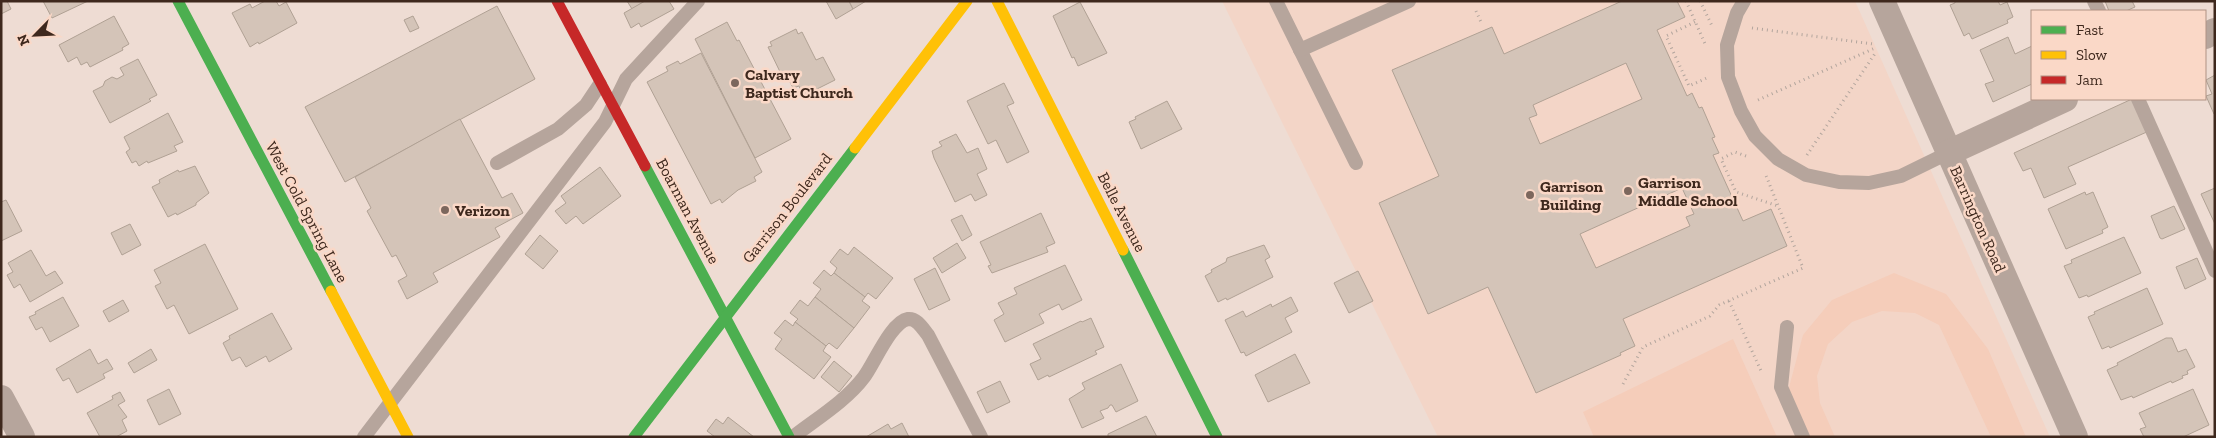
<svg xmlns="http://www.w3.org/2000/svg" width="2216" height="438" viewBox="0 0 2216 438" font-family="'Zilla Slab',serif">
<rect width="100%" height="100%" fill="#eedcd3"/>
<!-- built -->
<path fill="#f3d5c7" d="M1222,1h633l195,436h-612z"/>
<!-- green -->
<g fill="#f5cdba">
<path d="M1894,273l52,21 42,55 38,88h-35l-52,-112 -24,-12 -33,-2 -30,11 -24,22 -11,32 3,27 15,34h-27l-20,-46 15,-56 29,-35z"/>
<path d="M1733,339l44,98h-183l-11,-25z"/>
</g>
<!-- building -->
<g fill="#d4c4b8" stroke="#b0a194" fill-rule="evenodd">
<path d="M1,1h6l4,8 -10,5z"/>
<path d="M43,1h45l-36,17z"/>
<path d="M265,1h11l3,5 7,-4 11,21 -38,21 -1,-2 -8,5 -18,-34 18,-9 2,4z"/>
<path d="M627,1h18l-13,8z"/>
<path d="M645,1h24l5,8 -33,18 -2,-4 -8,5 -7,-15z"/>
<path d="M826,1h23l4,8 -17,10z"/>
<path d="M849,1h17l-13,8z"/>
<path d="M1622,1h55l8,16 -28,13 30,66 5,-3 7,15 3,-1 13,30 -3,1 7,15 -6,2 30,66 28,-12 16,37 -164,73 12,27 -15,7 1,2 -85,38 -48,-106 -60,27 -49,-111 60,-27 -47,-106 100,-43 12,27zM1626,63l16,36 -102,45 -11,-26 8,-3 -4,-10zM1682,188l12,26 -8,3 4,9 -94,42 -16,-34z"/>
<path d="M1955,1h43l2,4 7,-3 6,15 -6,3 1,3 -36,16 -3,-6 -5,3 -14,-31 5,-2z"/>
<path d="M2105,1h27l3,6 -9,4h-17z"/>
<path d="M1080,2l27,51 -29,13 -4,-9 -2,1 -19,-42z"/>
<path d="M497,6l38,73 -190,103 -40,-75z"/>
<path d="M114,16l15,28 -7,4 1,2 -33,17 -3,-5 -6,3 -4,-8 -9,5 -9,-17z"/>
<path d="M413,16l6,12 -9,4 -6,-12z"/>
<path d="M727,22l10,19 2,-1 52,99 -36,19 -60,-119z"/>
<path d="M796,29l2,5 4,-2 14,28 7,-3 12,23 -32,16 -4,-10 -6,2 -6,-12 -4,2 -15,-31 4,-1 -2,-4z"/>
<path d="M2008,37l7,17 17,-8v38l-39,18 -8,-18 9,-3 -14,-31z"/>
<path d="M701,53l61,119 -8,5 2,4 -18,9 -16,13 -2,-4 -9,5 -64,-122 21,-11 -2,-4 12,-6 2,3z"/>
<path d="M138,59l19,36 -8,4 2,2 -41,22 -17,-32 10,-5 2,-5 7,-4 5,2 7,-4 -4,-7z"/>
<path d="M2215,75v39h-1l-8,-18 6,-2 -6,-14z"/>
<path d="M1004,83l10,20 -7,3 22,46 -22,11 -11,-23 -8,4 -21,-43z"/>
<path d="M2132,99l17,32 -81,36 8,17 -32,14 -13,-30 -8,3 -9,-18z"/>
<path d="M1167,101l15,28 -41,20 -12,-27 7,-3 -1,-2z"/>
<path d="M168,113l15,29 -9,4 3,5 -29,12 -1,-2 -8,5 -3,-5 -4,2 -6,-11 4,-3 -6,-12z"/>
<path d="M460,119l42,79 10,-5 11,20 -28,15 5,9 -67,36 5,9 -31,17 -9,-18 9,-5 -11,-21 -4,2 -25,-46 4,-3 -16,-31z"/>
<path d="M956,134l11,19 11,-5 9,21 -10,5 10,21 -12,6 -4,-7 -16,8 -21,-44 -2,-7 10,-5 -3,-4z"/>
<path d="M195,166l14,27 -13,10v2l-19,10 -1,-2 -8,4 -16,-30 8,-4 -1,-3 19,-10 1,2z"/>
<path d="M600,167l21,29 -38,28 -7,-8 -10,8 -11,-13 11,-8 -5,-7z"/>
<path d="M2215,188v36l-14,-30z"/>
<path d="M2085,192l1,3 7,-3 15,35 -6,3 1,3 -37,16 -18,-40z"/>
<path d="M6,200l16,31 -21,10v-39z"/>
<path d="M2174,206l11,23 -23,10 -2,-1 -9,-22z"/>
<path d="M1041,213l14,30 -9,4 2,5 -56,21 -4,-7 3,-1 -11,-23z"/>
<path d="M962,215l10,20 -10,6 -11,-21z"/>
<path d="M130,224l11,21 -19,10 -11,-22z"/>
<path d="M540,235l18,16 -15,18 -18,-15z"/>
<path d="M2124,237l17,36 -53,24 -1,-2 -8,3 -15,-32 8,-3 -1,-3z"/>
<path d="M957,243l9,15 -24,15 -9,-15z"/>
<path d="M205,244l33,65 -49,25 -15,-29 -7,4 -12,-23 6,-3 -7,-13z"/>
<path d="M1264,245l6,12 -5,3 8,17 -46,23 -1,-2 -8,4 -13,-26 7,-4 -1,-2 15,-8 1,-4z"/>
<path d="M854,247l39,31 -17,21 -8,-6 -3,4 -31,-24 3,-5 -7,-6 10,-13 8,6z"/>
<path d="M31,250l15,26 9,-5 8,12 -33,19 -10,-18 -6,4 -7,-13 6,-3 -5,-9z"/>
<path d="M2197,258l9,21 -21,10 -9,-22z"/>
<path d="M1065,265l17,35 -20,10 -3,-6 -20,10 5,9 -39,19 -11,-22 10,-6 -6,-11 19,-9 -3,-6z"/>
<path d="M935,268l15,32 -21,10 -15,-31z"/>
<path d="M824,270l7,6 3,-3 31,24 -3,4 8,6 -16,21 -39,-31 6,-8 -8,-6z"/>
<path d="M1358,271l15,30 -24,12 -15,-30z"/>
<path d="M2147,288l16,36 -53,24 -1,-2 -7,3 -14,-32 7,-3 -1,-2z"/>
<path d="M63,297l16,29 -29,16 -8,-15 -6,3 -7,-13 7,-3 -1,-2z"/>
<path d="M815,297l39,31 -17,21 -8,-6 -3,3 -31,-24 3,-3 -8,-6 10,-13 8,6z"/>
<path d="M1291,297l7,14 -13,7 7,14 -46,24 -2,-4 -3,1 -16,-33 18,-9 3,6 25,-13 1,3z"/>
<path d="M123,300l6,11 -20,11 -6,-11z"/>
<path d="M272,313l20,36 -23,13 -3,-6 -20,11 -6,-10 -8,4 -9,-18 7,-4 -1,-3z"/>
<path d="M1091,318l13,29 -9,4 2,3 -48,23 -1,-2 -10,5 -8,-16 11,-5 -8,-15 48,-23 1,1z"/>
<path d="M785,320l8,6 2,-4 31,24 -3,5 8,6 -17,22 -39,-30 7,-10 -8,-6z"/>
<path d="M2166,338h6l6,14 8,-3 9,18 -8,4 1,3 -6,2 1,2 -11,5 -1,-2 -38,17 -1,-2 -11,4 -14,-30 11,-5 -1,-2z"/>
<path d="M90,349l8,15 9,-5 6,10 -10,5 2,4 -28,15 -8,-15 -6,3 -7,-12z"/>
<path d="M151,349l6,11 -23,13 -6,-10z"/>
<path d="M1295,354l15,29 -42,19 -13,-27z"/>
<path d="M834,361l18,15 -13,16 -18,-15z"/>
<path d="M1121,364l17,37 -22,11 -4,-7h-2l-2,3 -8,3 4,7 -22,10 -13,-29 16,-10 -3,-6z"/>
<path d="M1000,381l10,21 -23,11 -10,-21z"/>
<path d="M169,389l12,25 -22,11 -12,-25z"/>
<path d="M2193,389l16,36 -26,12h-39l-4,-8 6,-2 -7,-14z"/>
<path d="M120,392l5,9 -7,4 9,12 -5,3 5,11 -11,6h-16l-13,-24 26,-14 -1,-3z"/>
<path d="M1146,416l11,21h-49v-3z"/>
<path d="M728,417l26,20h-39l-8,-6 9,-12 7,5z"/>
<path d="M902,423l7,14h-43l22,-13 3,5z"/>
</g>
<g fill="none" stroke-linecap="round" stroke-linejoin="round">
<!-- path -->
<g stroke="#b2a59d" stroke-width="3" stroke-dasharray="1 4" stroke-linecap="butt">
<path d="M1686,1l20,45"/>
<path d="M1700,1l13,27"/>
<path d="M1476,11l5,11"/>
<path d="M1695,22l-29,14 23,50 20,-9"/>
<path d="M1752,28l121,16"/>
<path d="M1758,100l117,-52"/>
<path d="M1807,155l69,-103"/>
<path d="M1746,156l-11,-4 -14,7 15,33 42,14"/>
<path d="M1729,301l33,72"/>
<path d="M1623,384l20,-37 67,-31 9,-11 84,-37 -38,-95"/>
</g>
<!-- lane -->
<g stroke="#b6a59c" stroke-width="14">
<path d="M1276,1l80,162"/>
<path d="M1744,1l-7,12 -10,32 1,32 13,34 14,25 23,23 28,16 33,7 30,1 32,-7 47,-23"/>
<path d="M2094,1l5,10"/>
<path d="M1300,50l109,-49"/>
<path d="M2138,99l77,172"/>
<path d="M497,163l61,-34 28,-24 14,-21"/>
<path d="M1787,327l-6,60 22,50"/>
<path d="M364,437l241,-315 21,-43 72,-78"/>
<path d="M793,437c23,-18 53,-36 71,-60 10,-13 27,-55 44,-58 9,-1 15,10 20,16l53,102"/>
</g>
<!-- street -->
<g stroke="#b6a59c" stroke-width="26">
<path d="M1882,1l193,436"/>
<path d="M2205,36l10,-5"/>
<path d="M1948,153l117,-54"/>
<path d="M1,398l21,39"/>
</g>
<!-- fast -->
<g stroke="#4caf50" stroke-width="11">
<path d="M178,1l153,290"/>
<path d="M645,166l144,271"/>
<path d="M1123,250l94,187"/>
<path d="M634,437l221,-289"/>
</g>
<!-- slow -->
<g stroke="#ffc107" stroke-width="11">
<path d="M997,1l126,249"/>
<path d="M855,148l112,-147"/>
<path d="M331,291l77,146"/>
</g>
<!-- jam -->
<path stroke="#c62828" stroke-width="11" d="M557,1l88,165"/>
</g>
<!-- markers -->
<g fill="#7c675d" stroke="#fad8c7" stroke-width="2">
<circle cx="735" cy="83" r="5"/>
<circle cx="1628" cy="191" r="5"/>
<circle cx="1530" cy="195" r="5"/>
<circle cx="445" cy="210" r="5"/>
</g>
<g text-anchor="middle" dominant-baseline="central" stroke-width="5" stroke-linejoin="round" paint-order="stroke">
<!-- poi labels -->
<g font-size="16" font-weight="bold" fill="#3e281d" stroke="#fad8c7" text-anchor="start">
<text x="745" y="74">Calvary<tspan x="745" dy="18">Baptist Church</tspan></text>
<text x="1638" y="182">Garrison<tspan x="1638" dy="18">Middle School</tspan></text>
<text x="1540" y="186">Garrison<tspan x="1540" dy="18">Building</tspan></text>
<text x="455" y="210">Verizon</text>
</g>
<!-- street labels -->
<g font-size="16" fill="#3e281d" stroke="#fad8c7">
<text transform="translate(787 208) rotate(-52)">Garrison Boulevard</text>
<text transform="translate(688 211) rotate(62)">Boarman Avenue</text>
<text transform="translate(307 212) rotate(62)">West Cold Spring Lane</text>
<text transform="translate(1122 212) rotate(63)">Belle Avenue</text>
<text transform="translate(1978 219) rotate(66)">Barrington Road</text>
</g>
</g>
<!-- border -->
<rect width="2216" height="438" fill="none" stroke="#3e281d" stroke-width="5"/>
<!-- legend -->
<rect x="2031" y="10" width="175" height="90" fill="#fad8c7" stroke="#af9283"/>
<rect x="2041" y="26" width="25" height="8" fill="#4caf50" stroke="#af9283"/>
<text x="2076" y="35" font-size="15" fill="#3e281d">Fast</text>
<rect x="2041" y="51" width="25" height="8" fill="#ffc107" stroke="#af9283"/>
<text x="2076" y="60" font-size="15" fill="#3e281d">Slow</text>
<rect x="2041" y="76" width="25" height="8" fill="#c62828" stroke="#af9283"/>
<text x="2076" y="85" font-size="15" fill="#3e281d">Jam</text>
<!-- north arrow -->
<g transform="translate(35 35) rotate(246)" stroke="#fad8c7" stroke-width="4" paint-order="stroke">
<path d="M0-4L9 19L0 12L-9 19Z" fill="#3e281d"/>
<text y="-8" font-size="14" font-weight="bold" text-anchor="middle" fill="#3e281d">N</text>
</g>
</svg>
